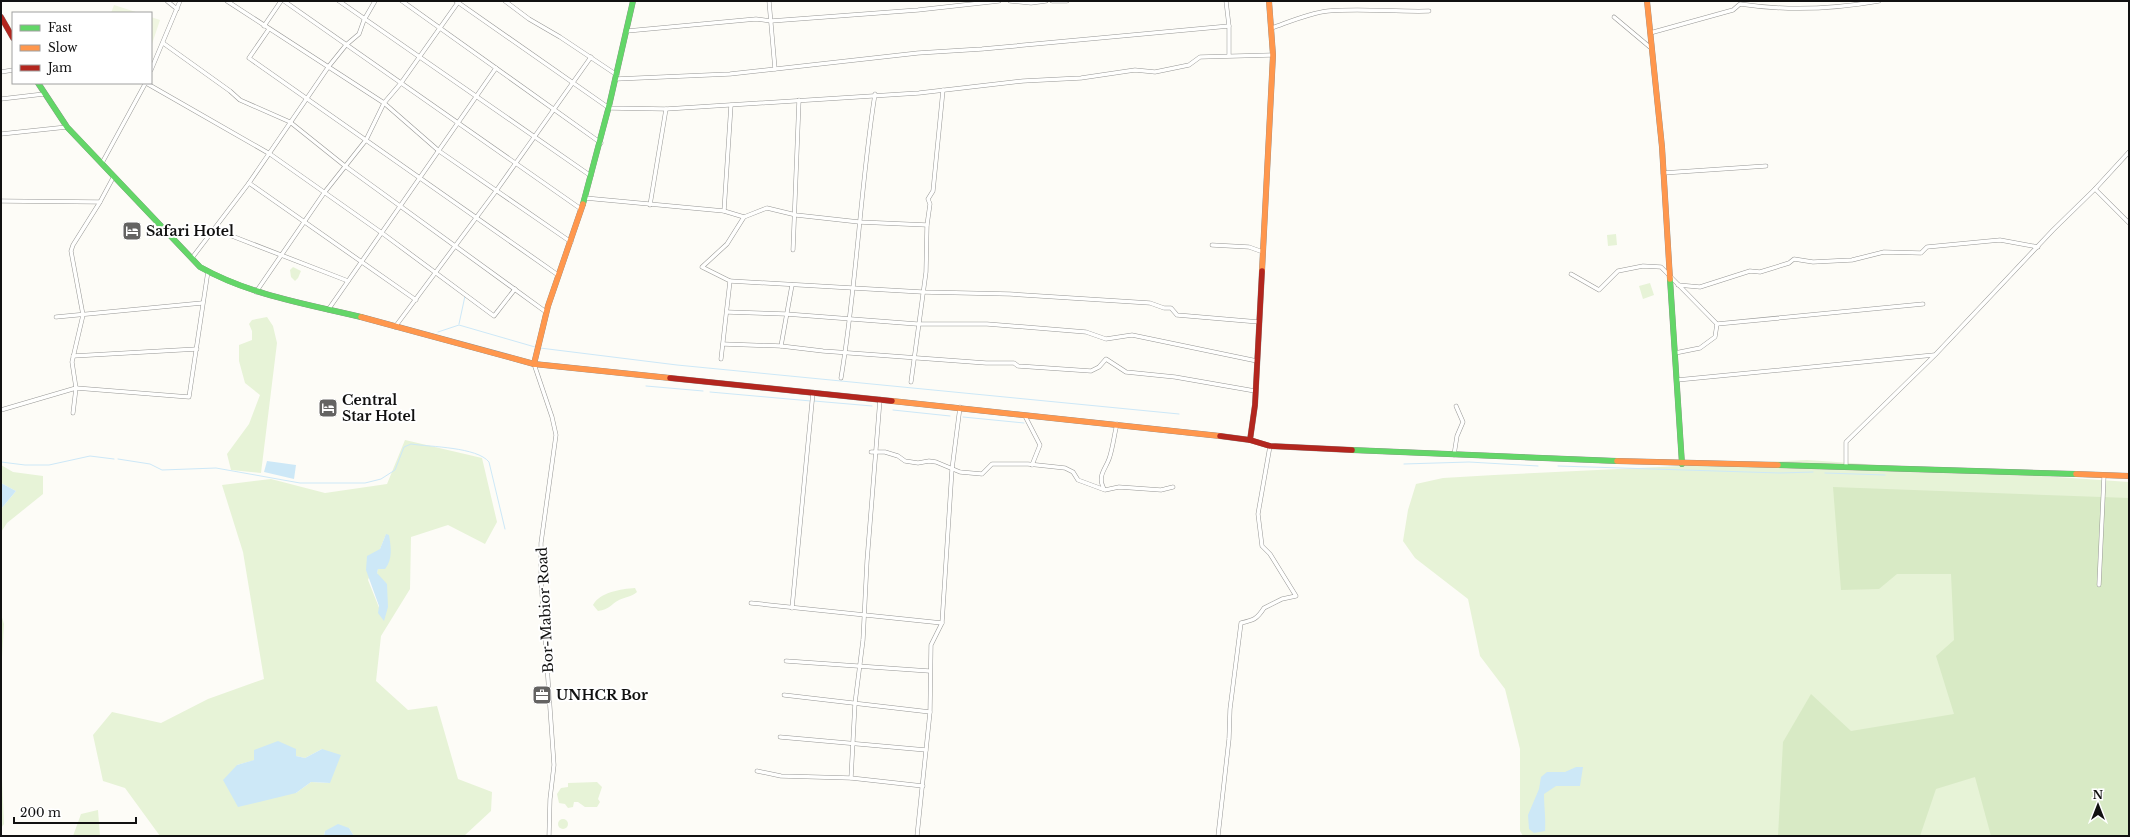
<svg xmlns="http://www.w3.org/2000/svg" width="2130" height="837" viewBox="0 0 2130 837" font-family="'Libre Baskerville',serif">
<rect width="100%" height="100%" fill="#fdfcf7"/>
<!-- green -->
<g fill="#e7f3d7" fill-rule="evenodd">
<path d="M1616,234l1,11 -9,1 -1,-11z"/>
<path d="M293,267l8,4 -3,7 -3,3 -4,-4 -1,-7z"/>
<path d="M1650,283l4,12 -11,4 -4,-13z"/>
<path d="M267,317l6,9 4,17 -16,130 -30,-3 -4,-16 22,-30 11,-29 -15,-12 -6,-22v-16l13,-5v-9l-3,-7 3,-4z"/>
<path d="M405,440l77,18 15,64 -12,22 -37,-19 -37,12 -1,52 -29,47 -5,45 32,29 29,-4 21,73 34,13 -1,19 -27,25h-110l-5,-8 -24,3 -1,5h-164l-35,-48 -22,-7 -10,-46 19,-23 49,11 47,-24 56,-20 -21,-127 -21,-67 49,-6 54,14 62,-9zM386,534l-9,39 4,7 3,40 -16,-40zM296,749v7l9,2 17,-9 8,34 -19,-1 -15,11 -59,-28z"/>
<path d="M1807,460l322,22v354h-606l-3,-5v-82l-15,-60 -25,-33 -12,-57 -53,-41 -12,-17 5,-31 8,-26 27,-6 51,-3z"/>
<path d="M1,465l12,7 30,4v18l-36,29 -6,9v-23l15,-18 -15,-8z"/>
<path d="M635,588l2,4c-6,5 -12,5 -18,8 -9,5 -9,9 -21,11l-5,-6c7,-13 28,-16 42,-17z"/>
<path d="M1,614l3,10 -3,50z"/>
<path d="M1,756l3,68 -3,4z"/>
<path d="M597,782l5,5 -4,12 2,3 -3,5h-12l-7,-5h-4l-1,5 -5,1 -3,-4 -6,-1 -2,-9 4,-6 7,-1v-4z"/>
<path d="M98,810l2,26h-27l8,-22z"/>
<circle cx="563" cy="824" r="5"/>
</g>
<!-- forest -->
<path fill="#d8eac5" d="M1833,487l296,11v338h-138l-16,-59 -39,12 -16,47h-142l5,-94 28,-48 40,37 103,-17 -18,-58 18,-16 -3,-66h-54l-18,15 -38,1z"/>
<!-- pitch -->
<g fill="#f0f6e1">
<path d="M114,5l25,8h-28z"/>
<path d="M151,17l9,3 -9,27z"/>
</g>
<!-- water -->
<g fill="#cde8f7">
<path d="M267,461l29,4 -2,14 -30,-7z"/>
<path d="M1,483l15,8 -15,18z"/>
<path d="M386,534l3,1c2,12 4,24 -4,34h-7l-1,4 10,11 1,23 -4,14 -6,-8 1,-7 -13,-36 1,-14 13,-7z"/>
<path d="M278,741l18,8v7l9,2 17,-9 19,6 -11,28 -19,-1 -15,11 -58,14 -15,-27 14,-15 17,-5v-10z"/>
<path d="M1576,767h7l-3,19h-24l-12,8c0,13 2,24 1,37l-11,2 -5,-4 -1,-14 11,-26 2,-12 6,-5h18z"/>
<path d="M338,824l11,4 5,8h-30l1,-5z"/>
</g>
<g fill="none" stroke-linecap="round" stroke-linejoin="round">
<!-- stream -->
<g stroke="#cde8f7" stroke-width="1">
<path d="M459,324l6,-28"/>
<path d="M438,332l21,-7 76,22"/>
<path d="M540,348l137,17 502,49"/>
<path d="M646,386l57,5"/>
<path d="M710,392l101,9"/>
<path d="M814,401l58,5"/>
<path d="M893,410l57,6"/>
<path d="M963,417l61,6"/>
<path d="M118,459l32,5 12,6 54,-2 84,15h65l16,-4 14,-9 9,-23 7,-3c20,3 66,3 78,18l16,67"/>
<path d="M1,462l24,3h24l41,-9 24,3"/>
<path d="M1404,464l65,-2 69,4"/>
<path d="M1558,466l222,7 33,-1"/>
<path d="M1825,473l60,2"/>
</g>
<defs>
<g id="street">
<path d="M167,1l10,8"/>
<path d="M227,1l157,102 55,48 132,91"/>
<path d="M284,1l297,208"/>
<path d="M339,1l252,175"/>
<path d="M402,1l199,142"/>
<path d="M456,1l153,107 57,1 253,-16 104,-12 58,-3 54,-8 20,2 34,-7 11,-8 73,-2"/>
<path d="M505,1l24,18 31,18 57,38"/>
<path d="M769,1l6,68"/>
<path d="M1010,1l21,2 15,-2"/>
<path d="M1052,1h15"/>
<path d="M1226,1l3,25v29"/>
<path d="M1614,17l37,31"/>
<path d="M264,26l17,-25"/>
<path d="M1272,28c17,-6 37,-15 56,-17 33,-3 67,1 101,0"/>
<path d="M269,29l-20,29 309,217"/>
<path d="M627,31l129,-12 15,2 147,-11 81,-9"/>
<path d="M1650,33l83,-23 7,-6c46,7 94,5 139,-3"/>
<path d="M163,43l67,48 10,9 50,22 55,44 201,146"/>
<path d="M151,70l29,-69"/>
<path d="M1,72l12,-2"/>
<path d="M616,79l114,-5 188,-21 64,-4 247,-23"/>
<path d="M146,83l124,71 112,79 112,83 21,-27"/>
<path d="M1,99l43,-5"/>
<path d="M1,134l66,-7"/>
<path d="M102,163l43,-79"/>
<path d="M1663,173l103,-7"/>
<path d="M249,183l167,117"/>
<path d="M2095,189l34,-37"/>
<path d="M585,198l139,13 20,6 23,-9 29,7 63,7 68,3"/>
<path d="M1,201l99,1"/>
<path d="M650,205l16,-96"/>
<path d="M724,211l7,-106"/>
<path d="M214,229l134,52"/>
<path d="M1212,245l37,2 14,5"/>
<path d="M793,250l6,-150"/>
<path d="M192,258l57,-75 80,-117 17,-21 13,-11 5,-14 11,-19"/>
<path d="M1571,274l28,16 19,-19 25,-5 18,1 56,57 -2,13 -15,11 -25,5"/>
<path d="M730,281l192,11 88,2 140,9 14,5h7l6,7 82,7"/>
<path d="M1678,285l22,2 50,-16 10,1 29,-9 5,-4 19,3 39,-2 32,-8 37,1 6,-6 73,-7 38,7"/>
<path d="M256,292l68,-99 42,-53 18,-37 17,-20 58,-82"/>
<path d="M328,310l168,-242"/>
<path d="M727,312l59,2 131,10h70l99,8 20,7 26,-4 125,26"/>
<path d="M56,317l146,-14"/>
<path d="M1717,324l206,-20"/>
<path d="M395,327l101,-136 95,-134"/>
<path d="M723,344l58,2 42,5 163,12h28l4,3 73,5 8,-4 7,-8 20,13 49,5 80,14"/>
<path d="M781,346l11,-61"/>
<path d="M73,356l124,-7"/>
<path d="M721,359l9,-78 -28,-14 25,-23 17,-27"/>
<path d="M534,364l18,53 4,18 -15,108v37l13,185 -4,34 -1,37"/>
<path d="M841,378c16,-94 19,-190 34,-284"/>
<path d="M1677,380l257,-25"/>
<path d="M911,382l15,-110 1,-47 3,-21 -2,-5 5,-8 10,-101"/>
<path d="M1,410l75,-22 113,9 19,-126"/>
<path d="M73,413l3,-25 -4,-26 11,-47 -12,-64 2,-6 27,-43 14,-26"/>
<path d="M1025,416l15,29 -8,20"/>
<path d="M871,452h14l13,4 7,5 13,2 11,-2 7,1 24,10 22,2 10,-10h36l37,4 8,4 5,8 27,10 14,-3 42,3 12,-3"/>
<path d="M1454,455l3,-19 6,-14 -7,-16"/>
<path d="M1846,467v-25l89,-87 118,-125 42,-41 34,34"/>
<path d="M1104,489c-7,-13 1,-19 5,-30 4,-11 5,-24 8,-35"/>
<path d="M2099,585l5,-109"/>
<path d="M751,603l191,20"/>
<path d="M792,608l21,-216"/>
<path d="M786,661l143,10"/>
<path d="M784,695l146,17"/>
<path d="M780,737l146,13"/>
<path d="M757,771l24,5 70,2 72,8"/>
<path d="M851,778l4,-75 8,-63 4,-79 13,-162"/>
<path d="M917,836l13,-124 1,-67 11,-22 10,-154 8,-62"/>
<path d="M1218,836l11,-97 1,-30 11,-86c13,-3 16,-4 23,-15l18,-9 14,-3 -26,-42 -8,-8 -4,-32 12,-68"/>
</g>
<g id="fast">
<path d="M38,83l29,44 133,140c50,28 106,37 161,50"/>
<path d="M583,204l26,-98 24,-105"/>
<path d="M1670,279l12,185"/>
<path d="M1352,450l265,11"/>
<path d="M1778,465l298,9"/>
</g>
<g id="slow">
<path d="M1647,1l15,146 8,132"/>
<path d="M1262,271l11,-216 -4,-54"/>
<path d="M361,317l173,47 136,14"/>
<path d="M534,364l14,-58 35,-102"/>
<path d="M892,401l328,35"/>
<path d="M1617,461l161,4"/>
<path d="M2076,474l53,2"/>
</g>
<g id="jam">
<path d="M1,17l12,21"/>
<path d="M670,378l222,23"/>
<path d="M1220,436l30,4 20,6 82,4"/>
<path d="M1250,440l5,-35 7,-134"/>
</g>
</defs>
<!-- street casing -->
<use href="#street" stroke="#979795" stroke-width="4.5"/>
<!-- fast casing -->
<use href="#fast" stroke="#8e8d8b" stroke-width="6"/>
<!-- slow casing -->
<use href="#slow" stroke="#8e8d8b" stroke-width="6"/>
<!-- jam casing -->
<use href="#jam" stroke="#8e8d8b" stroke-width="6"/>
<!-- street -->
<use href="#street" stroke="#fffffe" stroke-width="3.5"/>
<!-- fast -->
<use href="#fast" stroke="#63d668" stroke-width="5.5"/>
<!-- slow -->
<use href="#slow" stroke="#ff974d" stroke-width="5.5"/>
<!-- jam -->
<use href="#jam" stroke="#b3261e" stroke-width="5.5"/>
</g>
<!-- icons -->
<defs>
<symbol id="hotel-square" viewBox="-11 -11 22 22"><rect x="-9" y="-9" width="18" height="18" rx="4" fill="#646362" stroke="#fff"/><path d="M-6-4.5h1.5V1H6V5H4.5V3h-9V5H-6ZM-4 0a1.8 1.8 0 1 1 3.6 0ZM.5 0V-2.5h3Q6-2.5 6 0Z" fill="#fff"/></symbol>
<symbol id="office-square" viewBox="-11 -11 22 22"><rect x="-9" y="-9" width="18" height="18" rx="4" fill="#646362" stroke="#fff"/><path d="M-6-3h4V-5.5h4V-3h4V5H-6ZM-1-4.5V-3h2v-1.5ZM-6 0V1H6V0Z" fill="#fff"/></symbol>
</defs>
<g fill-rule="evenodd">
<use href="#hotel-square" x="121" y="220" width="22" height="22"/>
<use href="#hotel-square" x="317" y="397" width="22" height="22"/>
<use href="#office-square" x="531" y="684" width="22" height="22"/>
</g>
<g text-anchor="middle" dominant-baseline="central" stroke-width="4" stroke-linejoin="round" paint-order="stroke">
<!-- poi labels -->
<g font-size="14" font-weight="bold" fill="#111" stroke="#fff" text-anchor="start">
<text x="146" y="231">Safari Hotel</text>
<text x="342" y="400">Central<tspan x="342" dy="16">Star Hotel</tspan></text>
<text x="556" y="695">UNHCR Bor</text>
</g>
<!-- street labels -->
<g font-size="14" fill="#111" stroke="#fff">
<text transform="translate(545 610) rotate(-93)">Bor-Mabior Road</text>
</g>
</g>
<!-- border -->
<rect width="2130" height="837" fill="none" stroke="#111111" stroke-width="4"/>
<!-- legend -->
<rect x="12" y="12" width="140" height="72" fill="#ffffff" stroke="#a0a0a0"/>
<rect x="20" y="25" width="20" height="6" fill="#63d668" stroke="#a0a0a0"/>
<text x="48" y="32" font-size="12" fill="#111111">Fast</text>
<rect x="20" y="45" width="20" height="6" fill="#ff974d" stroke="#a0a0a0"/>
<text x="48" y="52" font-size="12" fill="#111111">Slow</text>
<rect x="20" y="65" width="20" height="6" fill="#b3261e" stroke="#a0a0a0"/>
<text x="48" y="72" font-size="12" fill="#111111">Jam</text>
<!-- north arrow -->
<g transform="translate(2098 805)" stroke="#ffffff" stroke-width="3" paint-order="stroke">
<path d="M0-3L7 15L0 10L-7 15Z" fill="#111111"/>
<text y="-6" font-size="11" font-weight="bold" text-anchor="middle" fill="#111111">N</text>
</g>
<!-- scale -->
<path d="M14 817v6h122v-6" fill="none" stroke="#111111" stroke-width="2"/>
<text x="20" y="817" font-size="12" fill="#111111" stroke="#ffffff" stroke-width="3" paint-order="stroke">200 m</text>
</svg>
